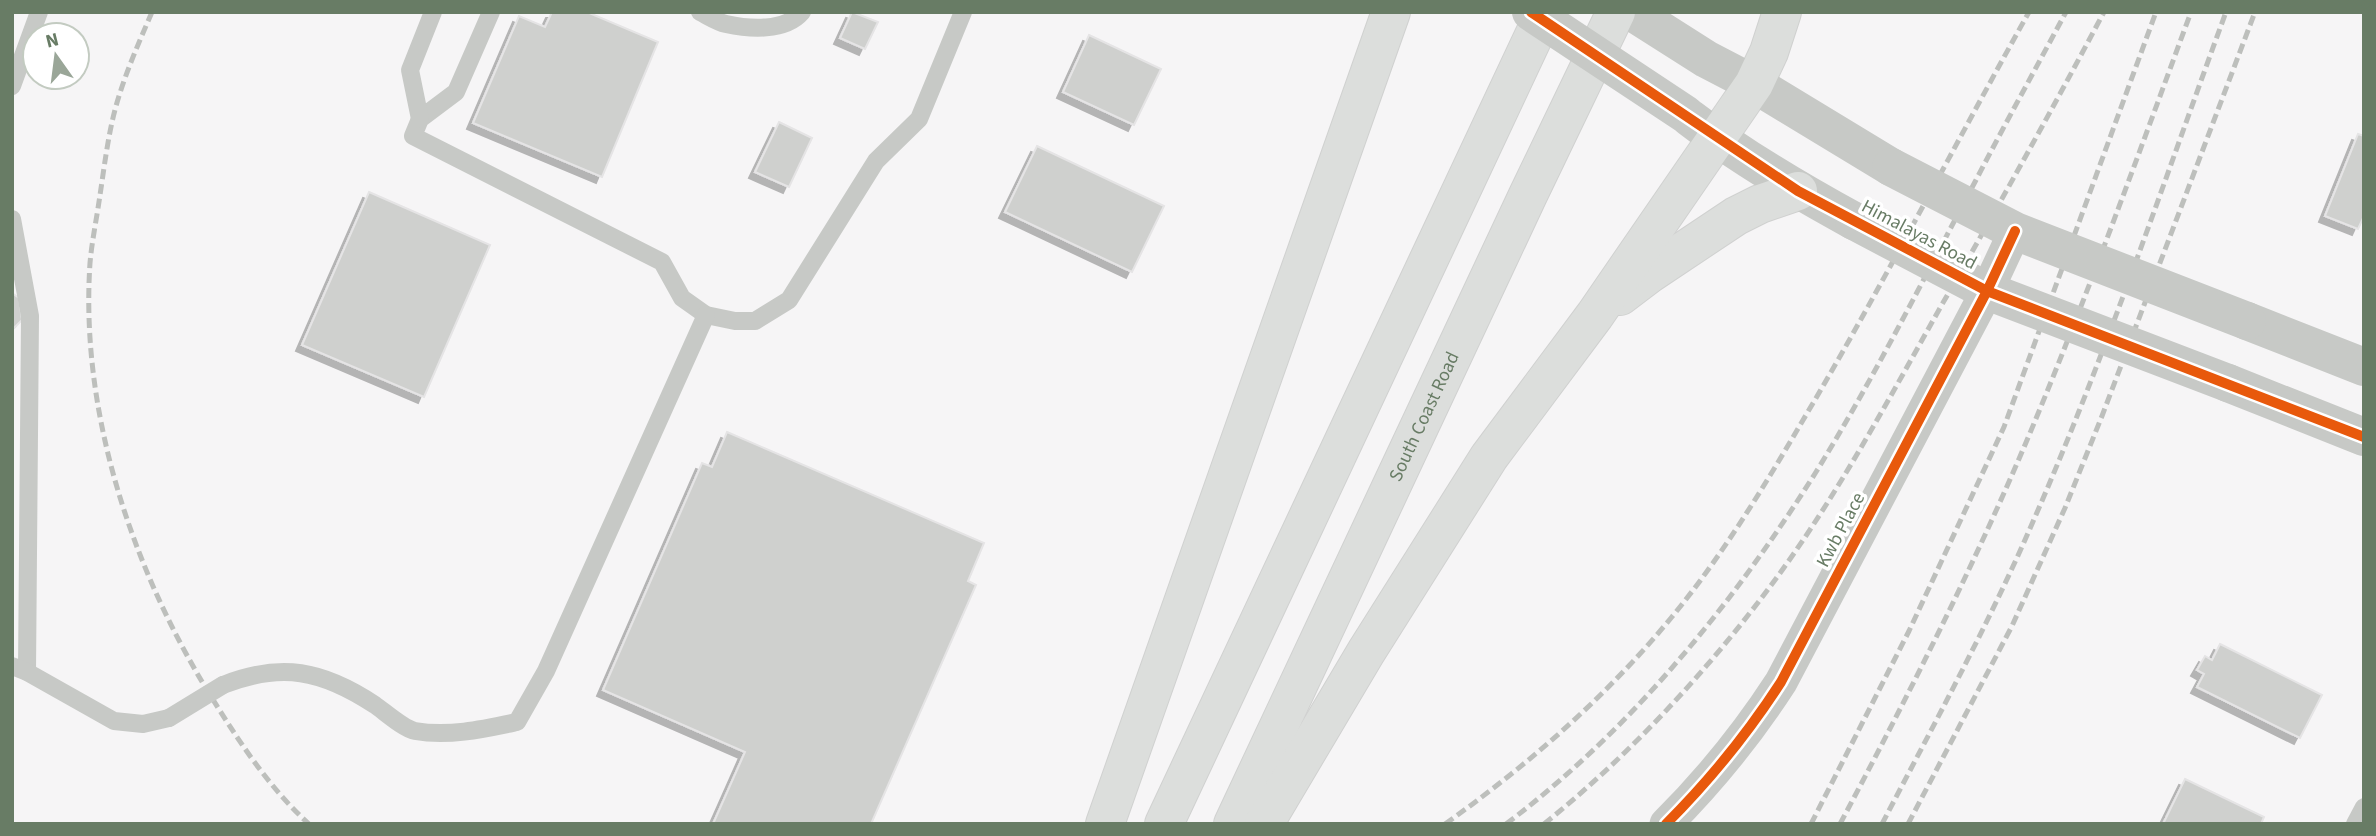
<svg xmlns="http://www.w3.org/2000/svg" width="2376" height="836" viewBox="0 0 2376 836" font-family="'Source Sans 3',sans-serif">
<defs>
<filter id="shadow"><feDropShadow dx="-6" dy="6" stdDeviation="0" flood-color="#0004"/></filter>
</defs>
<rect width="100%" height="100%" fill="#f6f5f6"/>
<!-- building -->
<g fill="#cfd0ce" stroke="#e5e4e5" stroke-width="2" filter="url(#shadow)">
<path d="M552,12h35l71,30 -56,135 -129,-54 46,-107 26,11z"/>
<path d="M852,12l26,10 -13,27 -25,-11z"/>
<path d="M1089,35l72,34 -27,56 -71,-33z"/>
<path d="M779,122l33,16 -23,49 -34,-15z"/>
<path d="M2358,134l6,2v80l-6,13 -33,-13z"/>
<path d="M1037,146l127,60 -32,66 -127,-60z"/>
<path d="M369,192l121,53 -66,152 -122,-52z"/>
<path d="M12,293l7,5 3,22 -10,10z"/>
<path d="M727,432l257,111 -16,38 8,4 -105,239h-158l32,-72 -142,-62 99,-227 10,4z"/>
<path d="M2220,644l102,51 -22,43 -103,-51 7,-13 -7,-4 8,-14 7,4z"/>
<path d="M2185,779l79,38 -3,7h-98z"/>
</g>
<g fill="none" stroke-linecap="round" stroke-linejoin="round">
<defs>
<g id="primary">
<path d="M1620,296l29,-22 87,-58 24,-12 38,-13"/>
<path d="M1105,824l286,-812"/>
<path d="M1164,824l381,-812"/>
<path id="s1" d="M1233,824l295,-629 88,-183"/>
<path d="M1264,824l102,-172 123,-195 106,-142 159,-231 15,-32 13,-40"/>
</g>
</defs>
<!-- primary casing -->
<use href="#primary" stroke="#d0d1d0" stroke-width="40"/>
<!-- service -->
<g stroke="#c7c9c6" stroke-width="18">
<path d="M491,12l-35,80 -36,27 -7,17 249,126 20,36 24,17 29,6h20l34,-21 87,-139 43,-42 44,-107"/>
<path d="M700,12c8,4 17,10 26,12 23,5 59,8 76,-12"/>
<path d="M12,86l27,-74"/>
<path d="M420,119l-10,-49 23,-58"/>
<path d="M12,219l18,97 -3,356"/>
<path d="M12,666l15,6 87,49 29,3 26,-6"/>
<path d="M223,685c58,-23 99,-15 152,20 10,7 29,24 40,26 34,6 69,-2 102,-9l29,-51 160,-356"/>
<path d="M2355,824l9,-17"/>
</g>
<!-- minor -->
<path stroke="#c7c9c6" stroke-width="33" d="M1666,824c43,-43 82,-91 115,-142l206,-391 28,-60"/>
<!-- tertiary -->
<g stroke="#c7c9c6" stroke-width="38">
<path d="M1632,12l74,47 48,25 137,83"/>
<path d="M1690,118c51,39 107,72 164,103"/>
<path d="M2247,321l117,46"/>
<path d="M2228,383l136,54"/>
</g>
<!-- primary -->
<use href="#primary" stroke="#dcdedc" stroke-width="38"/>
<!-- rail -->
<g stroke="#bdbfbc" stroke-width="5" stroke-dasharray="10 5" stroke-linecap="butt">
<path d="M152,12c-12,28 -24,55 -33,84 -10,31 -14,66 -19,99 -3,22 -8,45 -10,68 -10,147 41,302 117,427 29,47 61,97 102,134"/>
<path d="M1445,824c83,-59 161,-127 226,-206 52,-63 94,-133 135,-203 78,-132 148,-269 223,-403"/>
<path d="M1506,824c125,-94 227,-220 310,-352 58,-94 108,-194 160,-292 29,-56 60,-112 90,-168"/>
<path d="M1544,824c82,-66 155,-144 219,-228 68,-89 122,-190 177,-288 56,-98 111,-196 164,-296"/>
<path d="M1811,824l98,-193 95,-204 152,-415"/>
<path d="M1840,824c68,-128 134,-258 190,-391 58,-139 109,-280 161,-421"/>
<path d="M1882,824c53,-102 108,-202 153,-307 72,-165 129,-336 191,-505"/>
<path d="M1908,824l104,-198 53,-118 37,-92 153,-404"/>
</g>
<!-- service-bridge -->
<path stroke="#c7c9c6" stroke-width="18" d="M169,718l54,-33"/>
<!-- tertiary-bridge -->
<g stroke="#c7c9c6" stroke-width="38">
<path d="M1531,12l154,102"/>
<path d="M1891,167l124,64 232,90"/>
<path d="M1854,221l133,70 241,92"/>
</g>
<defs>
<g id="cycleway">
<path d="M1531,12l267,179 189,100 377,146"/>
<path d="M1666,824c43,-43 82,-91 115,-142l206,-391 28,-60"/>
</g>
</defs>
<!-- cycleway casing -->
<use href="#cycleway" stroke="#fff" stroke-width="15"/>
<!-- cycleway -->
<use href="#cycleway" stroke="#e8590c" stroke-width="10"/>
</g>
<g text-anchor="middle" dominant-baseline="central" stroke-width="7" stroke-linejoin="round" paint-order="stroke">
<!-- street labels -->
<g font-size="19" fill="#687c65" stroke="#fff">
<text transform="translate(1919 235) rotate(28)">Himalayas Road</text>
<text stroke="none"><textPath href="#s1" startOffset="450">South Coast Road</textPath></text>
<text transform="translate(1841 530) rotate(-62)">Kwb Place</text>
</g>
</g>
<!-- border -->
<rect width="2376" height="836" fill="none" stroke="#687c65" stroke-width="28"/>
<!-- north arrow -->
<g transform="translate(56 56) rotate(346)"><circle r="33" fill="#ffffff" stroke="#c3cbc1" stroke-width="2"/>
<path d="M0-5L12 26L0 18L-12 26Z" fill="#9aa698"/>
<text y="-10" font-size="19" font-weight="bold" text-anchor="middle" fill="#687c65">N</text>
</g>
</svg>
